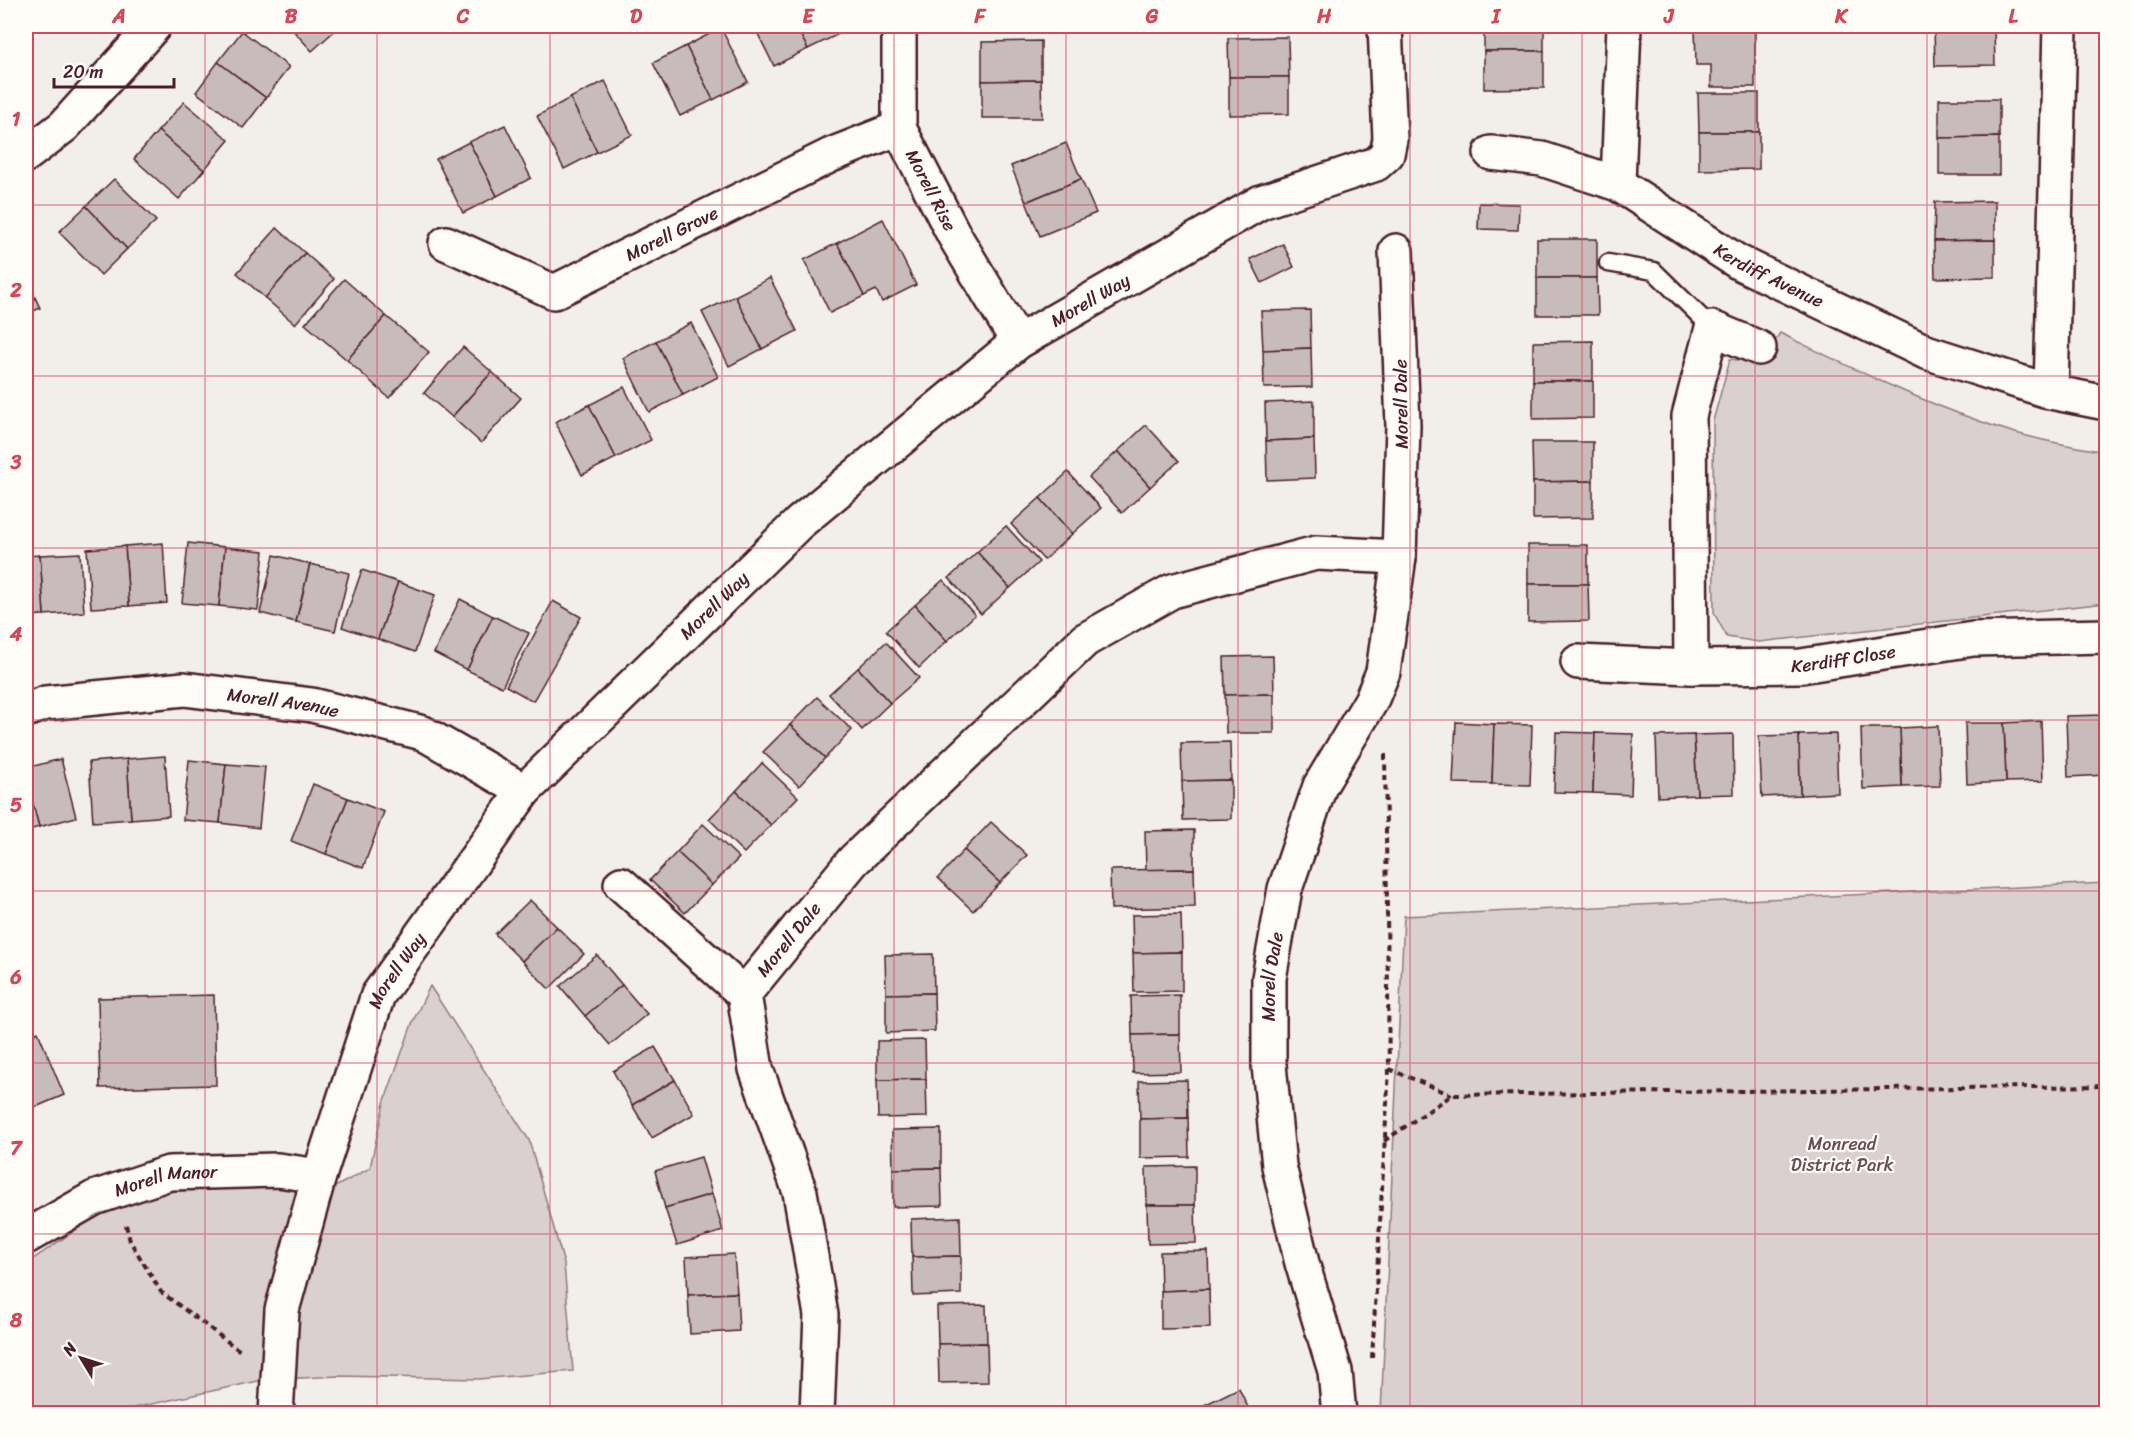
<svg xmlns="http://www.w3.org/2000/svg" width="2132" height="1439" viewBox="0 0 2132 1439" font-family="Sriracha,sans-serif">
<rect width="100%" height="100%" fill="#f2efeb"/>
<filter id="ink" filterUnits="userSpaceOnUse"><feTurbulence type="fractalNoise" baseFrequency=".0167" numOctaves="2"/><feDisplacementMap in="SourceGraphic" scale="12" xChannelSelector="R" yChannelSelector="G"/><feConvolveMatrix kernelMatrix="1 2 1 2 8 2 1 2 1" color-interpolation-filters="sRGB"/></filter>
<g filter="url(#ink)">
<!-- green -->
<g fill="#d9d0cf" stroke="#92787d" stroke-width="1.5">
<path d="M1780,333c66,32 132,65 202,89 40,15 82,23 124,30v151l-347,39 -32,-5 -13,-24 -1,-192 17,-62 30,4z"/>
<path d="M2106,883v530h-725l23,-497z"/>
<path d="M430,986l99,154 35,124 9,107 -95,8 -140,-3 -75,4 -153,33 -84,1v-150l82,-56 49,-15 40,-4 140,-3 33,-18 14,-65 29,-82z"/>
</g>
<!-- building -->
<g fill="#c8bbbb" stroke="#4a1f2b" stroke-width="1.5">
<path d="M289,26h51l-28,25z"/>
<path d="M754,26h42l12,23 -34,17z"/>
<path d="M796,26h44l3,6 -35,17z"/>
<rect x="978" y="26" width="60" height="6"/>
<rect x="1484" y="26" width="60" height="25"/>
<rect x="1695" y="26" width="60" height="1"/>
<rect x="1934" y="26" width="60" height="2"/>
<path d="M1695,27h60v60h-44v-22h-15z"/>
<path d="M721,28l27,54 -35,18 -27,-54z"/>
<path d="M1934,28h60l1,37 -60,1z"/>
<path d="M242,31l47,36 -23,31 -48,-36z"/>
<path d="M1288,37l1,40h-60l-1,-39z"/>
<path d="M1041,41v39l-59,1v-39z"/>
<path d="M686,46l27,54 -33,16 -27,-53z"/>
<path d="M1484,51h60v37l-60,1z"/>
<path d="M218,62l48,36 -23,30 -47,-36z"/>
<path d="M1229,77h60v37l-60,1z"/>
<path d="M1041,80l1,38h-60v-37z"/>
<path d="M605,81l27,54 -35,17 -27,-54z"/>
<path d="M1698,93h61v39h-60z"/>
<path d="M570,98l27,54 -33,17 -27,-53z"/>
<path d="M1939,99h60v38l-60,1z"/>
<path d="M184,102l45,38 -25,30 -46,-39z"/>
<path d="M505,125l26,53 -34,18 -28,-54z"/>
<path d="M158,131l46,39 -25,29 -45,-40z"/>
<path d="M1699,132h60v37l-60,1z"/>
<path d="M1999,137v38h-60v-37z"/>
<path d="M469,142l28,54 -34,17 -27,-54z"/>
<path d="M1066,143l15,36 -55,23 -15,-36z"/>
<path d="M114,179l42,42 -29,28 -41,-43z"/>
<path d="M1081,179l15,34 -56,23 -14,-34z"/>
<path d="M1995,201v39l-61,1 1,-39z"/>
<path d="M1479,203l40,1 -1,26 -40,-1z"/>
<path d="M86,206l41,43 -26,26 -42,-43z"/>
<path d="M883,219l33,66 -34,17 -6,-12 -12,6 -27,-53z"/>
<path d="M277,228l28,25 -40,45 -28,-25z"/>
<rect x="1537" y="239" width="60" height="39"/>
<path d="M1995,240v37l-60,1 -1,-37z"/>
<path d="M837,243l27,53 -34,17 -26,-53z"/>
<path d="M1283,244l11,23 -32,16 -12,-24z"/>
<path d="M305,253l29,26 -39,45 -30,-26z"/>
<path d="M26,278l14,30 -14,7z"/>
<path d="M770,278l27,53 -35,18 -27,-53z"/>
<path d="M1537,278h60l1,37h-61z"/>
<path d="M344,279l42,37 -39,44 -42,-36z"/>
<path d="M735,296l27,53 -33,17 -27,-54z"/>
<path d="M1310,310l1,38 -48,2 -2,-39z"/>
<path d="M386,316l43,36 -40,46 -42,-38z"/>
<path d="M691,323l27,54 -35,18 -27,-54z"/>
<path d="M656,341l27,54 -34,17 -26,-54z"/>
<path d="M1593,341v40h-60v-39z"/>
<path d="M463,347l29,25 -40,45 -28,-24z"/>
<path d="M1311,348l1,39 -48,1 -1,-38z"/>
<path d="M492,372l29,26 -40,45 -29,-26z"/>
<path d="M1533,381h60v37l-60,1z"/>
<path d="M624,387l27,53 -35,18 -27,-53z"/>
<path d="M1314,401v38l-48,2 -1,-38z"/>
<path d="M589,405l27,53 -34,17 -27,-53z"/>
<path d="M1146,425l33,36 -29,26 -32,-36z"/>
<path d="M1314,439l1,39 -48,2 -1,-39z"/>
<path d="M1532,442h61v39l-60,1z"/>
<path d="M1118,451l32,36 -28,26 -33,-36z"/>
<path d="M1068,472l33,36 -29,26 -32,-36z"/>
<path d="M1593,481v37l-60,1v-37z"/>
<path d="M1040,498l32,36 -28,26 -33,-36z"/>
<path d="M1006,526l33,36 -29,26 -33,-36z"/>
<path d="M163,543l4,60 -38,3 -4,-60z"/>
<path d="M188,543l37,4 -6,59 -37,-3z"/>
<rect x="1528" y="545" width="60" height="39"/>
<path d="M125,546l4,60 -38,2 -4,-59z"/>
<path d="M225,547l39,4 -6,59 -39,-4z"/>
<path d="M977,552l33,36 -29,26 -32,-36z"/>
<path d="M80,553l4,59 -40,3 -4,-60z"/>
<path d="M40,555l4,60 -18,1v-60z"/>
<path d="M274,555l36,9 -14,58 -36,-9z"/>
<path d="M310,564l39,9 -14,58 -39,-9z"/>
<path d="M362,570l36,12 -20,57 -36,-12z"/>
<path d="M943,580l32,35 -28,26 -32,-36z"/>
<path d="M398,582l37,13 -20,57 -37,-13z"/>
<path d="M1528,584h60l1,37 -61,1z"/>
<path d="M460,599l33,17 -26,54 -33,-17z"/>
<path d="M553,601l28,16 -48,84 -27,-15z"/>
<path d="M915,605l32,36 -28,27 -33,-37z"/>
<path d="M493,616l36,17 -27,54 -35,-17z"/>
<path d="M886,642l33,36 -29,25 -32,-35z"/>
<path d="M1273,656l1,38 -49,1 -1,-38z"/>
<path d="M858,668l32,35 -28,27 -33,-36z"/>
<path d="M1274,694v39h-48l-1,-38z"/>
<path d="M817,697l35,33 -27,28 -35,-33z"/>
<path d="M2105,715l1,60 -38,2 -2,-61z"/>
<path d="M2041,721l2,60 -37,1 -2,-59z"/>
<path d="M1456,722l38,2 -2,60 -39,-1z"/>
<path d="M1965,723h39l2,59 -39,2z"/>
<path d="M1494,724l38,1 -2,60 -38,-1z"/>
<path d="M790,725l35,33 -26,28 -36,-34z"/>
<path d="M1938,726l2,60 -38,1 -2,-59z"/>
<path d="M1861,728h39l2,59 -39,2z"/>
<path d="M1556,732l39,1 -2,60 -39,-1z"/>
<path d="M1595,733l38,1 -2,61 -38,-2z"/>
<path d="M1733,734l1,60 -37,1 -3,-60z"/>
<path d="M1836,734l2,59 -38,2 -1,-60z"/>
<path d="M1694,735l3,60 -39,2 -2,-61z"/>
<path d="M1799,735l1,60 -38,2 -3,-61z"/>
<path d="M1230,742l1,38 -49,1 -1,-38z"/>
<path d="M165,756l4,60 -38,3 -4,-60z"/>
<path d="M61,759l15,58 -37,10 -13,-49v-10z"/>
<path d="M127,759l4,60 -38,3 -4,-60z"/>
<path d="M189,760l37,4 -6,59 -37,-3z"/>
<path d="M762,763l36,34 -27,28 -35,-34z"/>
<path d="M226,764l39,3 -6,61 -39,-5z"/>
<path d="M26,778l13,49 -13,4z"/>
<path d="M1231,780v39l-48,1 -1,-39z"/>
<path d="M313,784l35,14 -22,56 -35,-13z"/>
<path d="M736,791l35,34 -27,28 -35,-34z"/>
<path d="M348,798l36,14 -21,56 -37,-14z"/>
<path d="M991,822l36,33 -27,28 -36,-33z"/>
<path d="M703,824l36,34 -27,27 -35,-33z"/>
<path d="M1194,830v39l-48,1 -1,-39z"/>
<path d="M964,850l36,33 -27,28 -35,-33z"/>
<path d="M677,852l35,33 -27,28 -35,-33z"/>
<path d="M1194,869l1,38 -84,2 -1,-39z"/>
<path d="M530,900l27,27 -35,34 -27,-27z"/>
<path d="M1181,914l1,38 -49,1 -1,-38z"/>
<path d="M557,927l27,27 -35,35 -27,-28z"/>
<path d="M1182,952v39l-48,1 -1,-39z"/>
<path d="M933,954l1,39 -48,1 -1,-39z"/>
<path d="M597,955l25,30 -37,31 -25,-30z"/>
<path d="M622,985l25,29 -37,31 -25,-29z"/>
<path d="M934,993l1,38 -49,2v-39z"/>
<path d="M214,995l2,90 -116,3 -2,-90z"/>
<path d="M1180,995v39l-48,1 -1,-39z"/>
<path d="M38,1032l26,63 -38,16v-73z"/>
<path d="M1180,1034l1,38 -48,1 -1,-38z"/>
<path d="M925,1040l1,39 -49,1v-39z"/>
<path d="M655,1047l20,33 -43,25 -19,-34z"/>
<path d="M926,1079l1,38 -49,1 -1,-38z"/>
<path d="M675,1080l19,34 -42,24 -20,-33z"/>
<path d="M1187,1080l1,38 -48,1 -1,-38z"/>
<path d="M1188,1118l1,39 -49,1v-39z"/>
<path d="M941,1129v39l-48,1 -1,-39z"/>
<path d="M701,1157l11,37 -47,14 -10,-37z"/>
<path d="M1195,1166v39h-48l-1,-38z"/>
<path d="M941,1168l1,38 -49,1v-38z"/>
<path d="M712,1194l11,37 -46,14 -12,-37z"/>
<path d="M1147,1205h48l1,38 -48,1z"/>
<path d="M960,1217l1,39 -49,1 -1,-38z"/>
<path d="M1208,1251l1,38 -48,2 -1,-39z"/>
<path d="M734,1254l3,39 -49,2 -2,-38z"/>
<path d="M961,1256v38l-48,2 -1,-39z"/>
<path d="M1209,1289l1,39 -49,1v-38z"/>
<path d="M737,1293l2,38 -49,3 -2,-39z"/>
<path d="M986,1305l1,38 -49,1 -1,-38z"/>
<path d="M987,1343l1,39 -49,1 -1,-39z"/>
<path d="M1239,1388l12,26h-43l-4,-9z"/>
<path d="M1204,1405l4,9h-21z"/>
</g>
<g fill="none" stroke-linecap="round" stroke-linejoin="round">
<defs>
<path id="lane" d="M1608,263l46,8 58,57"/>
<g id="street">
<path id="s1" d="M899,26v102l55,107 64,107"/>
<path id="s2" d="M1491,153l51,6 76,25 120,78 188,90 125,40 55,11"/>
<path d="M26,155l38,-29 90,-100"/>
<path d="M1618,184l6,-158"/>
<path id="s3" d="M446,243l108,49 277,-137 68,-27"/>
<path d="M2051,392l9,-366"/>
<path id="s4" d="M1578,662l113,5 110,-1 172,-27 133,-3"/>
<path d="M1691,667l-2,-251 23,-88 47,20"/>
<path id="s5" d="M26,710l20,-7 138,-14 128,16 111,28 101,58"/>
<path d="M621,884l123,110"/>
<path id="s6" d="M26,1237l68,-39 75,-25 109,-3 41,6"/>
<path id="s7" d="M276,1414l6,-104 37,-134 59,-181 146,-204 275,-268 219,-181 243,-140 115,-38 11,-10 3,-15 -5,-113"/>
<path id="s8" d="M817,1414l4,-99 -21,-123 -44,-123 -12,-75 109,-133 232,-221 87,-49 144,-38 83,4"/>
<path id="s9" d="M1339,1414l-4,-43 -33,-108 -23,-97 -10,-101v-87l16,-89 35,-103 51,-85 12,-29 16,-115 4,-132 -7,-174"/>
</g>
</defs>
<!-- lane casing -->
<use href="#lane" stroke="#4a1f2b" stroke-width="21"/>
<!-- street casing -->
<use href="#street" stroke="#4a1f2b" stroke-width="38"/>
<!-- path -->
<g stroke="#4a1f2b" stroke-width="4" stroke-dasharray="6 4.5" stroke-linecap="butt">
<path d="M1389,1069l63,26"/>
<path d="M1384,1141l68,-46 654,-9"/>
<path d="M126,1225l4,16 31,51 82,61"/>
<path d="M1372,1358l17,-289 -4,-315"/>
</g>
<!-- lane -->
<use href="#lane" stroke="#fdfcf7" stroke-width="16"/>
<!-- street -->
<use href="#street" stroke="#fdfcf7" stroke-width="33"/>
</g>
</g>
<!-- grid -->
<path fill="none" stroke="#d1495b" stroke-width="1.5" stroke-opacity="0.55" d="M205,26v1388M377,26v1388M550,26v1388M722,26v1388M894,26v1388M1066,26v1388M1238,26v1388M1410,26v1388M1582,26v1388M1755,26v1388M1927,26v1388M26,205h2080M26,376h2080M26,548h2080M26,720h2080M26,891h2080M26,1063h2080M26,1234h2080"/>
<g text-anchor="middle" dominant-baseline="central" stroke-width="4.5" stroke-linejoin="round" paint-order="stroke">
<!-- street labels -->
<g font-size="18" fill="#4a1f2b" stroke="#fdfcf7">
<text stroke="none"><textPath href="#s1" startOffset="172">Morell Rise</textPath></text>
<text stroke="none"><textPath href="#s3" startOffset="250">Morell Grove</textPath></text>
<text stroke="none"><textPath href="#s2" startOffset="308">Kerdiff Avenue</textPath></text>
<text stroke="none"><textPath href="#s7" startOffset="1436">Morell Way</textPath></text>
<text transform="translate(1401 404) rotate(-91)">Morell Dale</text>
<text stroke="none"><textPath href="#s7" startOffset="950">Morell Way</textPath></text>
<text stroke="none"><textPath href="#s4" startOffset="266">Kerdiff Close</textPath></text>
<text stroke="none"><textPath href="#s5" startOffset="260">Morell Avenue</textPath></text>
<text stroke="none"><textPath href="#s8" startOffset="501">Morell Dale</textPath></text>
<text stroke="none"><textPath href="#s7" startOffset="464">Morell Way</textPath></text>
<text stroke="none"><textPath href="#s9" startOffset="446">Morell Dale</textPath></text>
<text stroke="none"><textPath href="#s6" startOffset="153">Morell Manor</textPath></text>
</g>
<!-- park labels -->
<g font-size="18" fill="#6e4b54" stroke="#fdfcf7">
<text x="1842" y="1144">Monread<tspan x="1842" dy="21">District Park</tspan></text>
</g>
</g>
<!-- margin -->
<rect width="2132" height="1439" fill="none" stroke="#fdfcf7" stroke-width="66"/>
<!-- north arrow -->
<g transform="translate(81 1358) rotate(308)" stroke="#fdfcf7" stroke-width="4.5" paint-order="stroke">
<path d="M0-4.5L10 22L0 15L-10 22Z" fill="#4a1f2b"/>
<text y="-9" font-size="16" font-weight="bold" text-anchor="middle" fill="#4a1f2b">N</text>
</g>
<!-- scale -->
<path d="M54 78v9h120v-9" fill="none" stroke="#4a1f2b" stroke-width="3"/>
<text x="63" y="78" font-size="18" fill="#4a1f2b" stroke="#fdfcf7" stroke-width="4.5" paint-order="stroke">20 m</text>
<rect x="33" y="33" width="2066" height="1373" fill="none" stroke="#d1495b" stroke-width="2"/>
<g font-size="20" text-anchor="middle" font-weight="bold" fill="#d1495b">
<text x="119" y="23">A</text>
<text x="291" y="23">B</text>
<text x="463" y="23">C</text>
<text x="636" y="23">D</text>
<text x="808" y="23">E</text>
<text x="980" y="23">F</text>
<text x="1152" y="23">G</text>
<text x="1324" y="23">H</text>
<text x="1496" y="23">I</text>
<text x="1669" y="23">J</text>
<text x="1841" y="23">K</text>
<text x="2013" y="23">L</text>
<text x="16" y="126">1</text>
<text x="16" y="297">2</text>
<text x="16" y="469">3</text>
<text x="16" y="641">4</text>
<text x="16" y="812">5</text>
<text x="16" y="984">6</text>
<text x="16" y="1155">7</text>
<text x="16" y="1327">8</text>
</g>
</svg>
